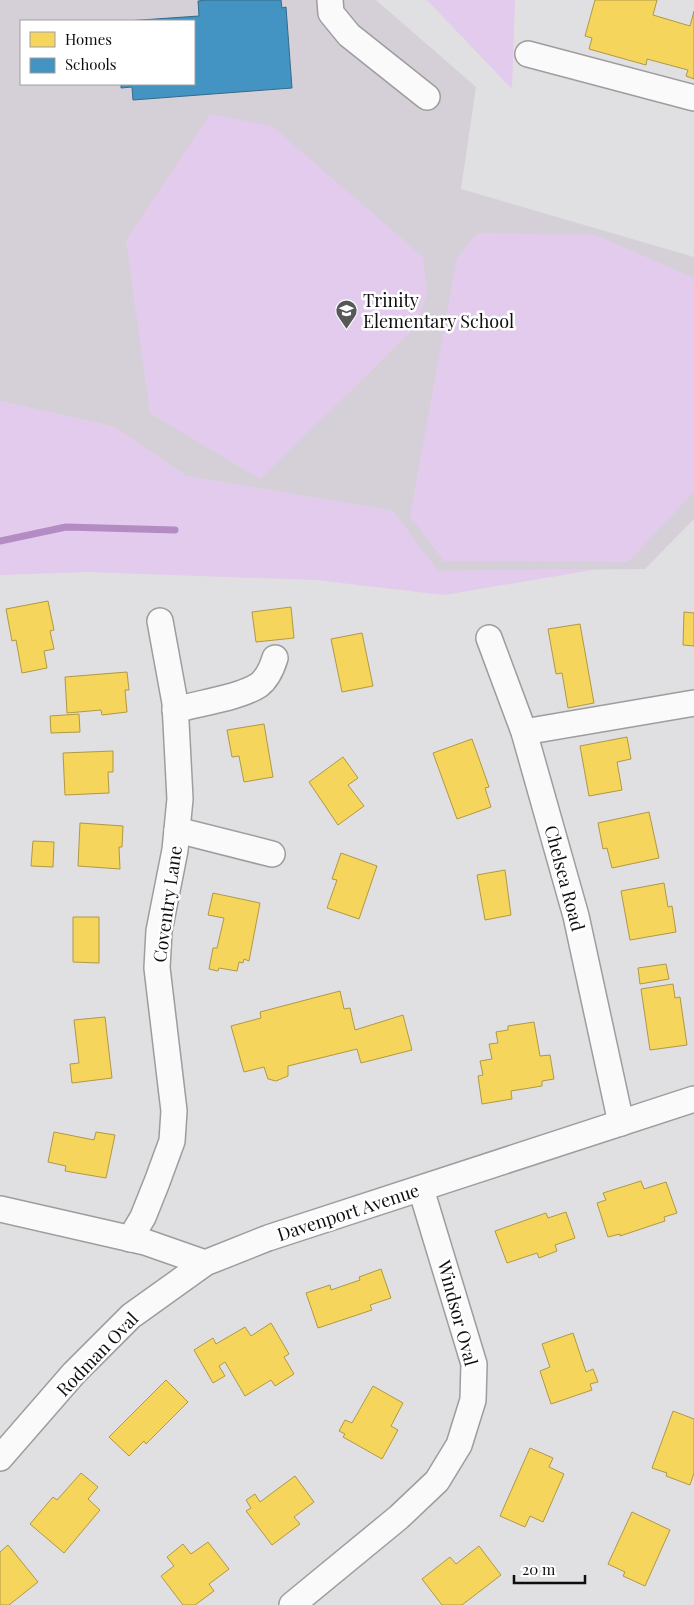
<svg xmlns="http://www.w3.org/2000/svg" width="694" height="1605" viewBox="0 0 694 1605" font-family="'Playfair Display',serif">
<rect width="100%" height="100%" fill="#e0dfe1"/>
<!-- built -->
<path fill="#d5d0d7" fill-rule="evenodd" d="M0,0h376l100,87 -15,102 233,68v262l-49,50 -208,2 -44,-60 -207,-35 -71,-49 -115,-26zM21,21h173v63h-173z"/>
<!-- green -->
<g fill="#e2cbec">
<path d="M427,0h88l-3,89z"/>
<path d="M210,114l62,12 151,131 4,36 -11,34 -156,152 -110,-66 -24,-173z"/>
<path d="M477,233l119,2 98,43v214l-66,70 -184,-1 -34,-45 47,-258z"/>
<path d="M0,401l115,26 71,49 207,35 45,60 160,-2 -154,26 -128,-15 -228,-8 -88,3z"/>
</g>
<!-- homes -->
<g fill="#f6d55c" stroke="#b09945">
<path d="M595,0h62l-4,15 37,11 4,-15v68l-8,-3 2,-6 -41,-11 -1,6 -57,-16 3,-11 -7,-2z"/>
<path d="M48,601l6,29 -4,1 4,18 -10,2 3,17 -25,5 -6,-33 -4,1 -6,-32z"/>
<path d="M291,607l3,31 -38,4 -4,-30z"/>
<path d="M684,612l10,1v33l-11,-1z"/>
<path d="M580,624l14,79 -26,5 -6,-35 -6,1 -8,-45z"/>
<path d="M362,633l11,53 -31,6 -11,-53z"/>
<path d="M127,672l2,18h-4l2,22 -25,3 -1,-5 -34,3 -2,-36z"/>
<path d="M79,714l1,18 -29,1 -1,-17z"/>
<path d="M264,724l9,53 -29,5 -5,-26 -7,1 -5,-27z"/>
<path d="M627,737l4,22 -14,3 5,28 -33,6 -9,-50z"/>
<path d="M472,739l17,48 -4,1 6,19 -34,12 -24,-66z"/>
<path d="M113,751v21h-5l1,21 -44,2 -2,-42z"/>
<path d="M343,757l15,21 -10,7 16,21 -26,19 -29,-43z"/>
<path d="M649,812l10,46 -47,10 -5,-20 -4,1 -5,-26z"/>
<path d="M80,823l43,3 -1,21h-3l1,22 -42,-3z"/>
<path d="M33,841l21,1 -1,25 -22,-1z"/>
<path d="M341,853l36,13 -18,53 -32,-11 10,-28 -5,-1z"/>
<path d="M505,870l6,45 -26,5 -8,-45z"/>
<path d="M664,883l4,24 4,-1 4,26 -46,8 -9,-49z"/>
<path d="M213,893l47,10 -11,58 -5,-2 -1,4 -4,-1 -2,9 -18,-3 -1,3 -9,-2 4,-21h4l7,-30 -16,-3z"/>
<path d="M73,917h26v46l-26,-1z"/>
<path d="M666,964l3,15 -29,5 -2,-16z"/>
<path d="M673,984l2,14 5,-1 7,48 -37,5 -9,-61z"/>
<path d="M340,991l4,18 6,-1 5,22 48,-15 9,35 -51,13 -4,-14 -69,17v10l-12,5 -8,-2 -4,-12 -20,5 -13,-46 30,-8 -1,-6z"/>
<path d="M105,1017l7,61 -40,5 -2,-19 9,-1 -5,-43z"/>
<path d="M534,1022l6,34 10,-1 4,24 -12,2v5l-31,5 1,8 -30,5 -4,-28 5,-1 -3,-14 12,-2 -3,-15 9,-1 -2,-11 12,-2v-4z"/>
<path d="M54,1132l40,8 2,-8 19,3 -9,43 -41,-7 1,-5 -18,-4z"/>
<path d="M641,1181l3,8 22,-7 11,31 -13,4 1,4 -45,15v-2l-12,3 -11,-34 9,-3 -3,-7z"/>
<path d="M566,1212l9,26 -20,7 2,6 -18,7 -2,-5 -30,10 -12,-32 51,-18 2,5z"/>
<path d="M381,1269l10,29 -21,7 2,5 -54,18 -12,-35 24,-8 1,5 29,-10 -1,-3z"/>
<path d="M271,1323l18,31 -5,3 10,17 -19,12 -4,-6 -26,16 -20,-34 -6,4 6,10 -12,7 -19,-33 19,-12 3,6 29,-17 6,9z"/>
<path d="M573,1333l13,39 7,-3 5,13 -8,2 2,6 -41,14 -11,-33 10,-4 -8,-23z"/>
<path d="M166,1380l22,22 -42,42 -2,-3 -15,15 -20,-19z"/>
<path d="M373,1386l30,17 -12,23 7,4 -16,29 -39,-22 2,-3 -6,-3 6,-11 7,3z"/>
<path d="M673,1411l21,8v54l-4,12 -24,-9 1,-3 -15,-5z"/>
<path d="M530,1448l23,10 -4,9 15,7 -21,48 -13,-6 -5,11 -25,-11z"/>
<path d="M81,1473l17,14 -10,12 12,11 -36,43 -34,-29 23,-27 4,3z"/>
<path d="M295,1476l19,26 -20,15 6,7 -28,21 -26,-34 5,-3 -5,-8 9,-6 5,8z"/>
<path d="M632,1512l38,18 -25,56 -22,-10 2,-4 -17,-8z"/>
<path d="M208,1542l21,27 -20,15 5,7 -19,14h-12l-22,-29 13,-10 -7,-9 16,-13 8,10z"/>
<path d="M8,1545l30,37 -29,23h-9v-53z"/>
<path d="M479,1546l22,29 -39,30h-20l-20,-26 28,-22 6,7z"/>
</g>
<!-- schools -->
<path fill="#4393c3" stroke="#336b8d" d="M207,0h74l1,8 4,-1 6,81 -159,12 -1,-13 -11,1v-4h73v-63h-68l73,-5 -1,-15z"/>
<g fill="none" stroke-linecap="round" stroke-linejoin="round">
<!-- stream -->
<path stroke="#b28cc3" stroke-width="7" d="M0,541l66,-14 109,3"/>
<defs>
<g id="minor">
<path d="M330,0l1,13 18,22 78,62"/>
<path d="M528,54l166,44"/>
<path d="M489,638l35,94 52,184 45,207"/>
<path d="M175,710c24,-7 64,-12 84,-25 9,-7 13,-17 16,-27"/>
<path d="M524,732l170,-29"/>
<path d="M177,830l95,24"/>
<path d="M0,1209l145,33 60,21"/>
<path d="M130,1239l13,-22 14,-35 15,-41 2,-30 -17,-143 2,-37 16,-81 5,-51 -5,-96 -15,-82"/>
<path d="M0,1458l74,-85 57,-57 74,-53 63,-25 426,-139"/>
<path d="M292,1605l107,-88 38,-36 22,-36 14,-45 1,-36 -53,-175"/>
</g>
</defs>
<!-- minor casing -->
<use href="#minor" stroke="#9e9d9e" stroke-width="28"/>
<!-- minor -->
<use href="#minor" stroke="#fafafa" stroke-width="25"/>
</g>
<!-- icons -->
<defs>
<symbol id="school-pin" viewBox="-11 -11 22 30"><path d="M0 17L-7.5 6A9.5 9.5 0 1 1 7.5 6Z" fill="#585758" stroke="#fff"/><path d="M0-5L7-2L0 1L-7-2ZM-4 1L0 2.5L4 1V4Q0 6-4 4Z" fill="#fff"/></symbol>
</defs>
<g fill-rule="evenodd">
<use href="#school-pin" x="334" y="298" width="25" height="34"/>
</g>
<g text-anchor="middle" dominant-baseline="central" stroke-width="5" stroke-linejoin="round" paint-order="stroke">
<!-- poi labels -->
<g font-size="18" fill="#0e0e0f" stroke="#fff" text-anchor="start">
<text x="363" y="300">Trinity<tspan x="363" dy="21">Elementary School</tspan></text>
</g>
<!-- street labels -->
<g font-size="18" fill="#0e0e0f" stroke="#fff">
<text transform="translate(565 878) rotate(75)">Chelsea Road</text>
<text transform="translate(167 904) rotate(-82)">Coventry Lane</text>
<text transform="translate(348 1212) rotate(-18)">Davenport Avenue</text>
<text transform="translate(458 1313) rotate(75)">Windsor Oval</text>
<text transform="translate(97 1354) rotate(-46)">Rodman Oval</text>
</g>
</g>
<!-- legend -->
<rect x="20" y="20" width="175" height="65" fill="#ffffff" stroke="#9f9f9f"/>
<rect x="30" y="32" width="25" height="15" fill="#f6d55c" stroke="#9f9f9f"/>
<text x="65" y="45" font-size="15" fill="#0e0e0f">Homes</text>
<rect x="30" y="58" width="25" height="15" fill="#4393c3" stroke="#9f9f9f"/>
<text x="65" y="70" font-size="15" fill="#0e0e0f">Schools</text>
<!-- scale -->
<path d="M514 1575v8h71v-8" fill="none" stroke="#0e0e0f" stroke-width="2.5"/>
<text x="522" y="1575" font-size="15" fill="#0e0e0f" stroke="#ffffff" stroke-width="4" paint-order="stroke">20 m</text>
</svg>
